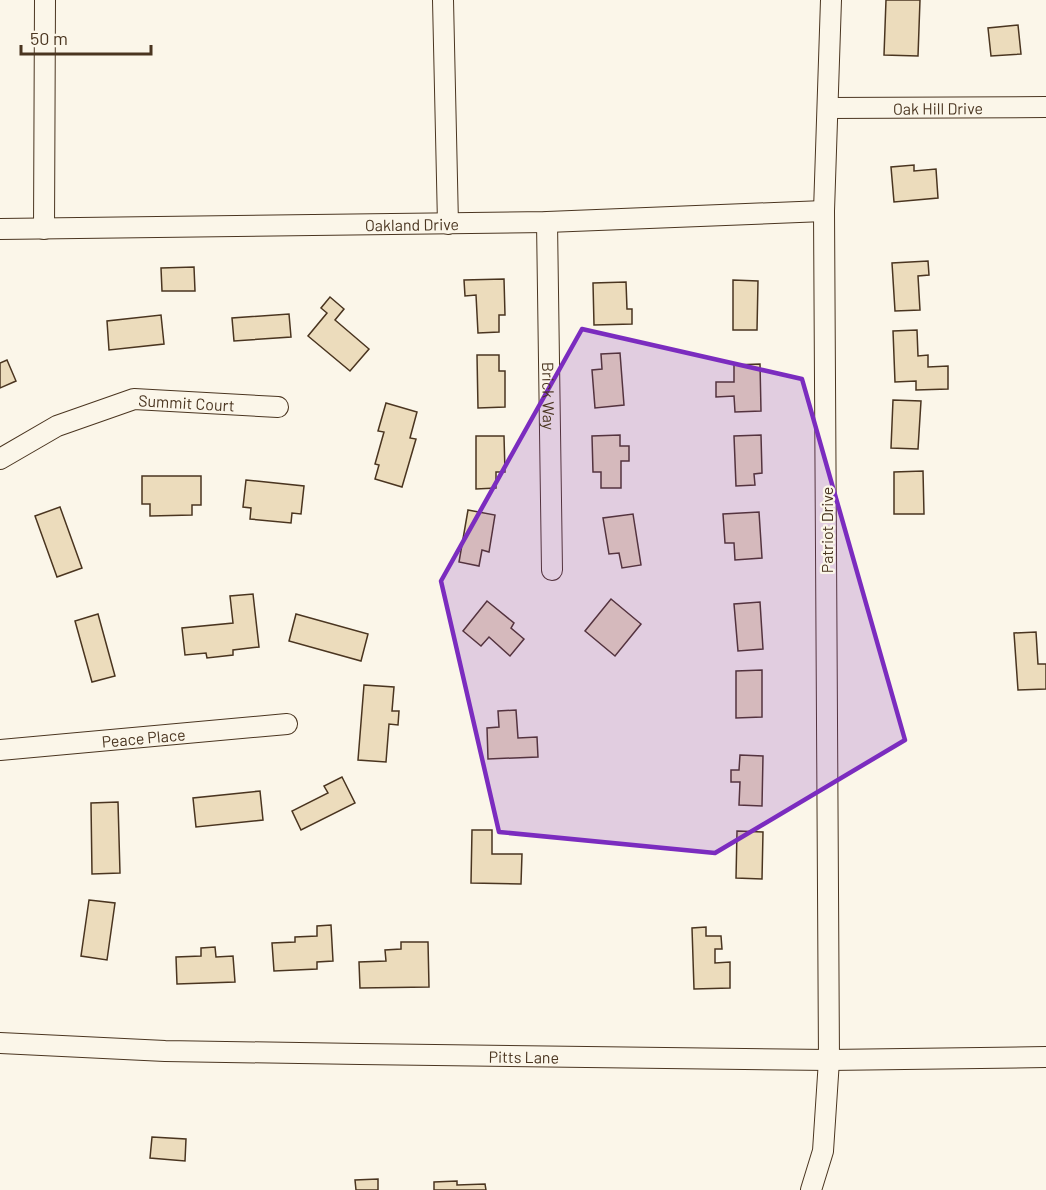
<svg xmlns="http://www.w3.org/2000/svg" width="1046" height="1190" viewBox="0 0 1046 1190" font-family="Barlow,sans-serif">
<rect width="100%" height="100%" fill="#fbf6e9"/>
<!-- building -->
<g fill="#ecdcbc" stroke="#4a3520" stroke-width="1.5">
<path d="M886,0h34l-2,56 -34,-1z"/>
<path d="M1018,25l3,29 -30,2 -3,-28z"/>
<path d="M914,165v6l22,-2 2,29 -44,4 -3,-35z"/>
<path d="M928,261l1,14 -11,1 2,34 -25,1 -3,-48z"/>
<path d="M194,267l1,24h-33l-1,-23z"/>
<path d="M504,279l1,36h-6v17l-21,1 -2,-38 -11,1 -1,-16z"/>
<path d="M733,280l25,1 -1,49h-24z"/>
<path d="M626,282l1,27h5v15l-38,1 -1,-42z"/>
<path d="M330,297l14,12 -9,11 34,29 -19,22 -42,-35 19,-23 -6,-5z"/>
<path d="M289,314l2,23 -57,4 -2,-23z"/>
<path d="M161,315l3,29 -55,6 -2,-29z"/>
<path d="M917,330l1,26 10,-1v12l20,-1v23l-32,1v-9l-21,1 -2,-51z"/>
<path d="M620,353l4,52 -29,3 -3,-38 10,-1 -1,-15z"/>
<path d="M477,355h22v16h6v36l-27,1z"/>
<path d="M7,360l9,21 -16,7v-25z"/>
<path d="M760,364l1,47 -26,1 -1,-16 -18,1v-15h18v-17z"/>
<path d="M893,400l28,1 -3,48 -27,-1z"/>
<path d="M386,403l31,9 -7,26 6,1 -14,48 -27,-8 4,-14 -4,-1 9,-32 -6,-1z"/>
<path d="M620,435v11h9v15h-8v27h-20v-16h-8l-1,-36z"/>
<path d="M761,435l1,38 -8,1 1,11 -19,1 -2,-50z"/>
<path d="M476,436h28l1,36h-9v16l-20,1z"/>
<path d="M923,471l1,43h-30v-42z"/>
<path d="M142,476h59v29h-9v10l-42,1v-12h-8z"/>
<path d="M246,480l58,6 -3,28 -9,-1 -1,10 -41,-4 1,-11 -8,-1z"/>
<path d="M60,507l22,61 -25,9 -22,-61z"/>
<path d="M468,510l27,5 -6,37 -7,-2 -3,16 -20,-4z"/>
<path d="M759,512l3,46 -27,2 -1,-17h-9l-2,-29z"/>
<path d="M633,514l8,51 -19,3 -3,-15 -10,1 -6,-36z"/>
<path d="M253,594l6,53 -26,3v5l-26,3 -1,-5 -21,2 -3,-27 51,-5 -3,-27z"/>
<path d="M611,599l30,25 -26,32 -30,-25z"/>
<path d="M487,601l27,22 -3,5 13,11 -14,17 -21,-19 -8,9 -18,-15z"/>
<path d="M760,602l3,47 -25,2 -4,-47z"/>
<path d="M98,614l17,62 -23,6 -17,-61z"/>
<path d="M296,614l72,20 -7,27 -72,-20z"/>
<path d="M1036,632l2,32h8v25l-28,1 -4,-57z"/>
<path d="M762,670v47l-26,1v-47z"/>
<path d="M364,685l30,2 -2,24h7l-1,14 -9,-1 -3,38 -28,-2z"/>
<path d="M516,710l2,28 19,-1 1,20 -50,2 -1,-31 12,-1 -1,-16z"/>
<path d="M740,755l23,1 -1,50 -23,-1 1,-23h-9v-12h8z"/>
<path d="M342,777l13,26 -54,27 -9,-19 36,-18 -4,-7z"/>
<path d="M260,791l3,29 -67,7 -3,-29z"/>
<path d="M118,802l2,71 -28,1 -1,-71z"/>
<path d="M472,830h20v24h30l-1,30 -50,-1z"/>
<path d="M737,831l26,1 -1,47 -26,-1z"/>
<path d="M89,900l26,3 -8,57 -26,-4z"/>
<path d="M331,925l2,36 -16,1v7l-43,2 -2,-28 23,-1v-5l22,-1v-10z"/>
<path d="M706,927v9h15l1,13h-7v14l15,-1v26l-36,1 -2,-61z"/>
<path d="M401,942h27l1,45 -69,1 -1,-26 27,-1 -1,-11 16,-1z"/>
<path d="M215,947l1,10 17,-1 2,26 -58,2 -1,-27 25,-1v-8z"/>
<path d="M152,1137l34,2 -1,22 -35,-3z"/>
<path d="M378,1179v11h-22l-1,-10z"/>
<path d="M457,1181v4l28,-1 1,6h-52v-8z"/>
</g>
<g fill="none" stroke-linecap="round" stroke-linejoin="round">
<defs>
<g id="minor">
<path d="M443,0l5,224"/>
<path id="s1" d="M828,108l218,-1"/>
<path id="s2" d="M547,222l5,348"/>
<path id="s3" d="M0,229l547,-7 277,-11"/>
<path d="M44,229l1,-229"/>
<path id="s4" d="M0,459l57,-33 77,-27 144,8"/>
<path id="s5" d="M0,750l287,-26"/>
<path id="s6" d="M0,1043l165,8 195,3 469,6 217,-3"/>
<path d="M811,1190l12,-39 6,-91 -5,-849 7,-211"/>
</g>
</defs>
<!-- minor casing -->
<use href="#minor" stroke="#4a3520" stroke-width="22"/>
<!-- minor -->
<use href="#minor" stroke="#fbf6e9" stroke-width="20"/>
</g>
<!-- marked area -->
<path fill="#7b2cbf" fill-opacity="0.2" stroke="#7b2cbf" stroke-width="4.5" stroke-linejoin="round" d="M582,329l220,50 103,361 -190,113 -216,-21 -58,-251z"/>
<g text-anchor="middle" dominant-baseline="central" stroke-width="4.5" stroke-linejoin="round" paint-order="stroke">
<!-- street labels -->
<g font-size="16" fill="#4a3520" stroke="#fbf6e9">
<text stroke="none"><textPath href="#s1" startOffset="110">Oak Hill Drive</textPath></text>
<text stroke="none"><textPath href="#s3" startOffset="412">Oakland Drive</textPath></text>
<text stroke="none"><textPath href="#s2" startOffset="174">Brick Way</textPath></text>
<text stroke="none"><textPath href="#s4" startOffset="200">Summit Court</textPath></text>
<text transform="translate(826 530) rotate(-90)">Patriot Drive</text>
<text stroke="none"><textPath href="#s5" startOffset="144">Peace Place</textPath></text>
<text stroke="none"><textPath href="#s6" startOffset="524">Pitts Lane</textPath></text>
</g>
</g>
<!-- scale -->
<path d="M21 45v9h130v-9" fill="none" stroke="#4a3520" stroke-width="3"/>
<text x="30" y="45" font-size="18" fill="#4a3520" stroke="#fbf6e9" stroke-width="4.5" paint-order="stroke">50 m</text>
</svg>
